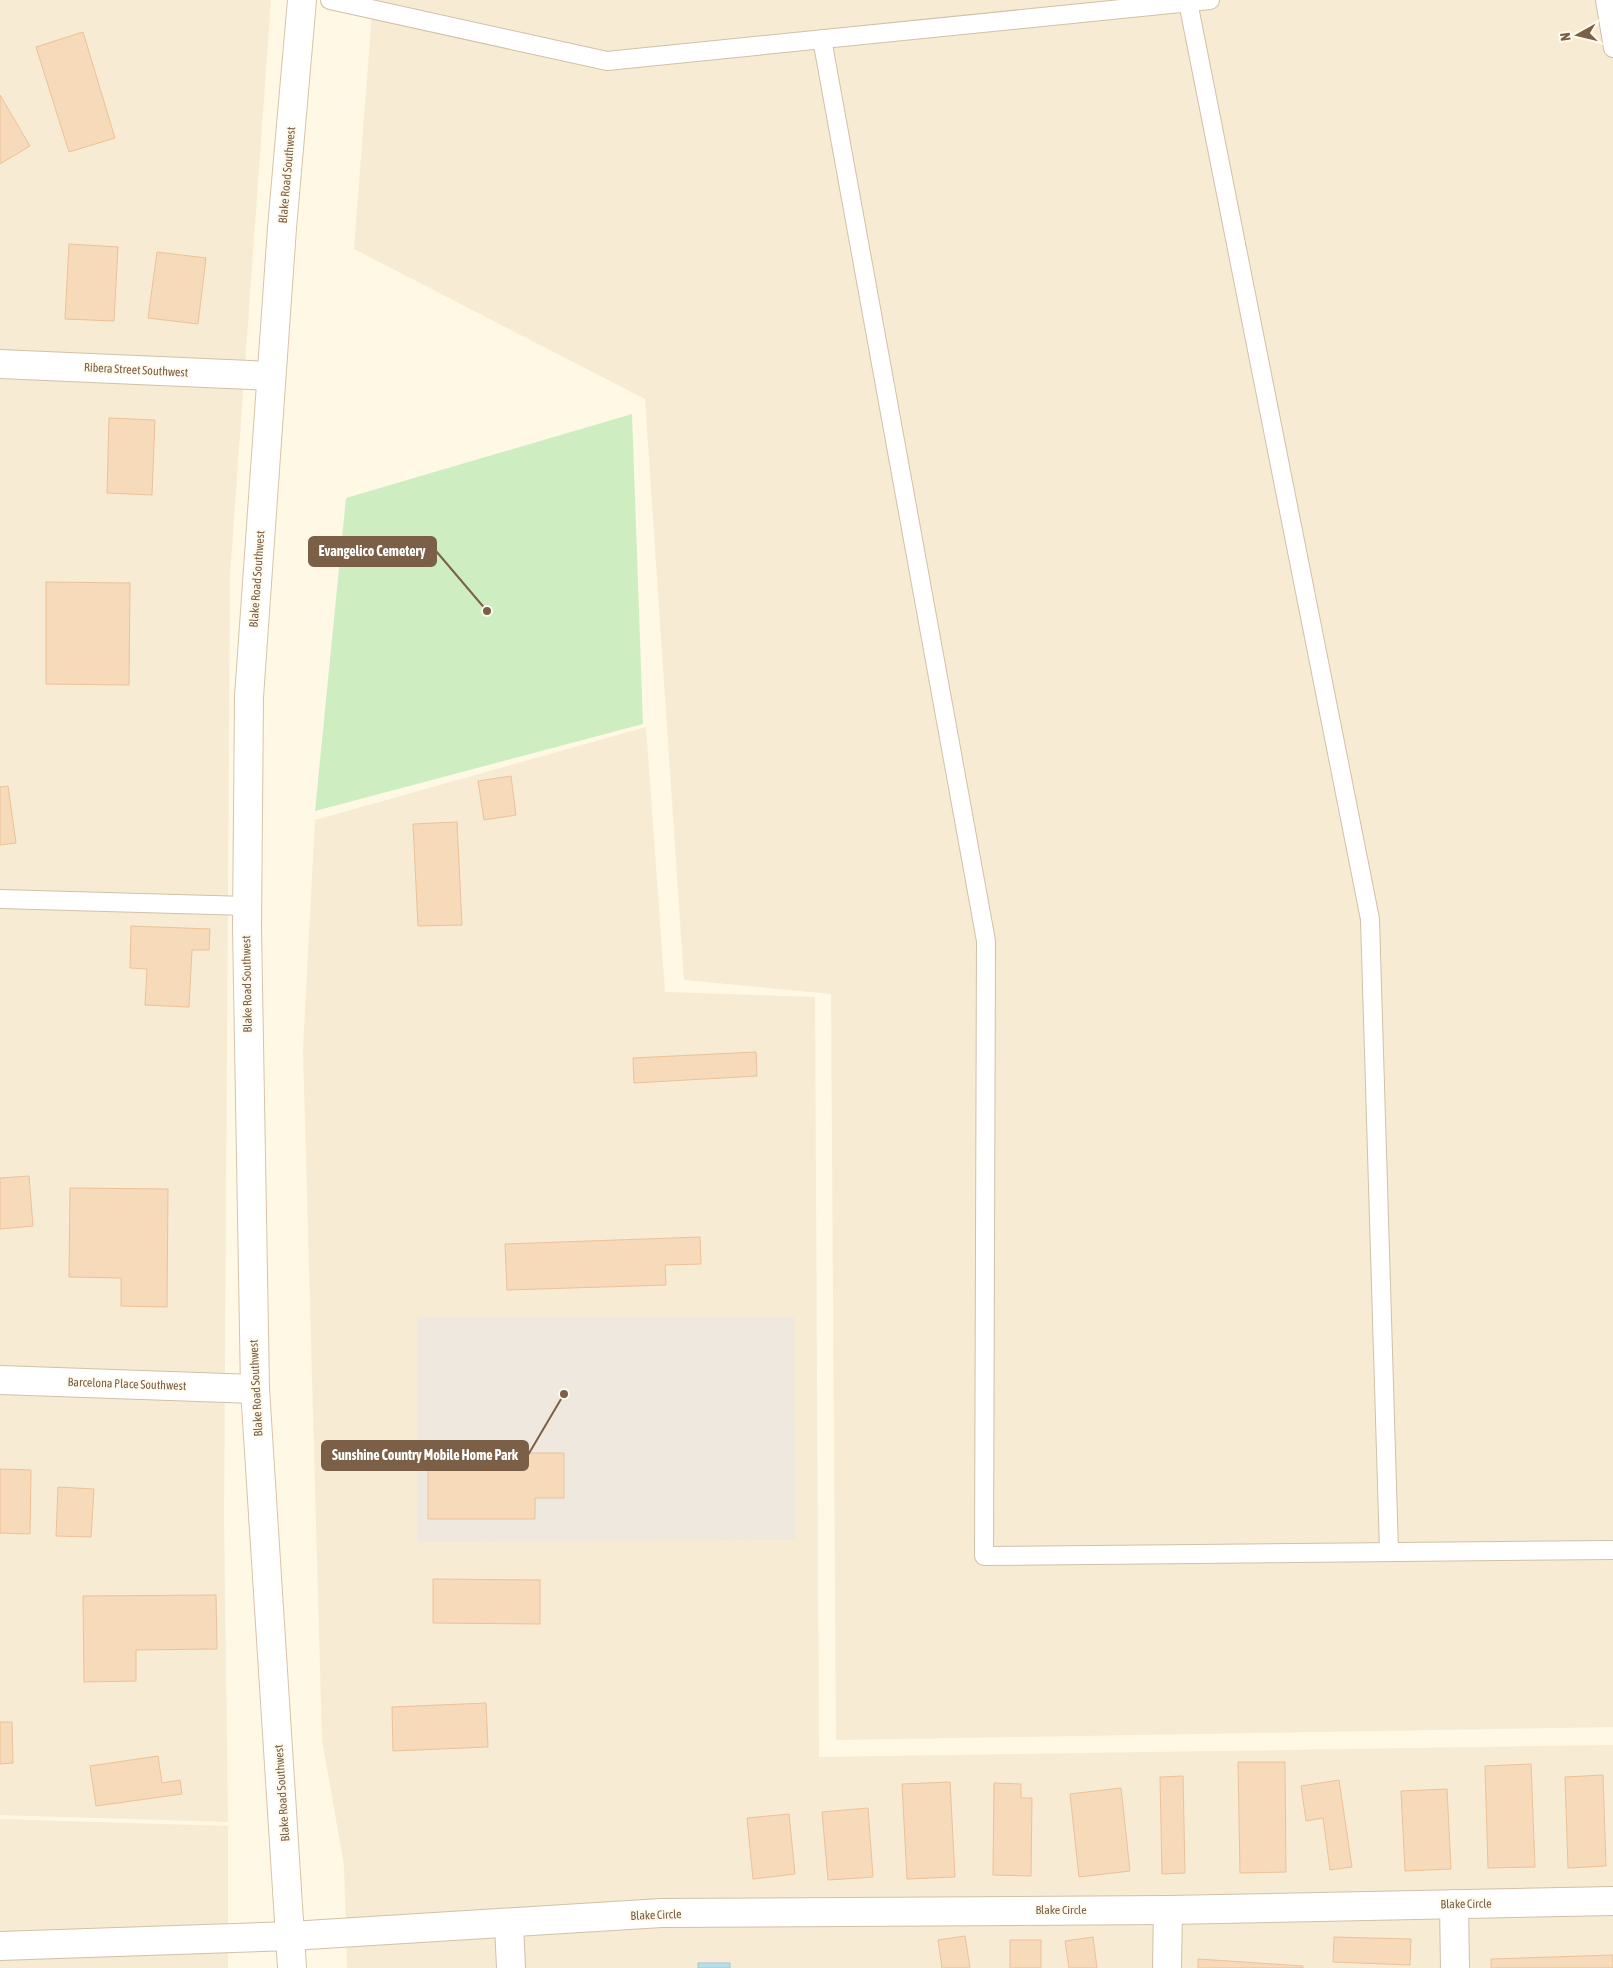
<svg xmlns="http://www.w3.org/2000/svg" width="1613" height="1968" viewBox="0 0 1613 1968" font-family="'Asap Condensed',sans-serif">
<rect width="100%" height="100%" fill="#fef8e5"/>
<!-- residential -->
<g fill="#f7ebd3">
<path d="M0,0h271l-41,575 -6,943 4,304 -228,-7z"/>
<path d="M373,0h1240v1727l-777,13 -5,-746 -147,-14 -39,-581 -291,-150z"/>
<path d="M646,727l19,265 150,5 4,760 794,-12v223h-1266l-3,-103 -22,-125 -19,-691 12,-229z"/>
<path d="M0,1819l228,7v142h-228z"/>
</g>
<!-- industrial -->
<path fill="#eee8df" d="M417,1317h377l1,223 -378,1z"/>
<!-- green -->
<path fill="#ceeec1" d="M632,414l11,310 -328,87 31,-313z"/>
<!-- water -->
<rect fill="#b7ddeb" stroke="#9ccbde" x="698" y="1963" width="32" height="5"/>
<!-- building -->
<g fill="#f7daba" stroke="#ebc298">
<path d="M83,32l32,106 -46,14 -33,-105z"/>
<path d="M0,95l30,51 -30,18z"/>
<path d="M69,244l49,3 -4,74 -49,-2z"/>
<path d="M157,252l49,6 -8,66 -50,-6z"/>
<path d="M109,418l46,2 -3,75 -45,-2z"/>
<path d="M46,582l84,1 -1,102 -83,-1z"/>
<path d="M511,776l5,39 -32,5 -6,-39z"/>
<path d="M8,786l8,57 -16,2v-58z"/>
<path d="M457,822l5,103 -44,1 -5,-102z"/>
<path d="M131,926l79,3 -1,21h-17l-3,57 -44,-2 2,-36 -17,-1z"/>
<path d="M756,1052l1,24 -123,7 -1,-25z"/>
<path d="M29,1176l4,50 -33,3v-51z"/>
<path d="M70,1188l98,1 -1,118 -46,-1v-28l-52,-1z"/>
<path d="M700,1237l1,27 -36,1 1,20 -159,5 -2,-46z"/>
<path d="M428,1453h136v45h-29v21h-107z"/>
<path d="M0,1469l31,1 -1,64 -30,-1z"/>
<path d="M58,1487l36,2 -3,48 -35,-1z"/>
<path d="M433,1579l107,1v44l-107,-1z"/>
<path d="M216,1595l1,54 -81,1v31l-52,1 -1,-86z"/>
<path d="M486,1703l2,44 -95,4 -1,-44z"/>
<path d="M0,1722h12l1,41 -13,1z"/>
<path d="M158,1756l4,27 18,-3 2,14 -86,12 -6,-40z"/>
<path d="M1238,1762h47l1,110 -46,1z"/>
<path d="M1531,1764l4,103 -47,1 -3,-102z"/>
<path d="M1603,1775l3,91 -38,2 -3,-91z"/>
<path d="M1183,1776l2,97 -23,1 -2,-97z"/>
<path d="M1339,1780l13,87 -22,3 -7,-52 -17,3 -5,-35z"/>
<path d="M950,1782l5,95 -48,2 -5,-95z"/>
<path d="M994,1783l27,1v14h11l-1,78 -38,-1z"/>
<path d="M1121,1788l9,83 -51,6 -9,-83z"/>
<path d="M1447,1789l4,80 -46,2 -4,-80z"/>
<path d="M868,1808l5,69 -45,3 -6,-68z"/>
<path d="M789,1814l6,60 -42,5 -6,-61z"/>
<path d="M965,1936l5,32h-28l-4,-28z"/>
<path d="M1093,1937l4,31h-28l-4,-27z"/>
<path d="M1334,1937l77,2 -1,26 -77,-3z"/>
<rect x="1010" y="1940" width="31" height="28"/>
<path d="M1613,1955v13h-122v-9z"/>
<path d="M1198,1959l105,7v2h-105z"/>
</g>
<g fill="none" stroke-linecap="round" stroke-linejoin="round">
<defs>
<g id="lane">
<path d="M330,0l277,61 603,-61"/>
<path d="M1605,0l8,48"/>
<path d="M1188,2l182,917 19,633"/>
<path d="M822,39l164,902 -2,615 629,-6"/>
<path d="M0,899l247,7"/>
</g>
<g id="street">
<path d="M0,364l271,12"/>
<path d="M0,1380l255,9"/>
<path d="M1454,1904l1,64"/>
<path d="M509,1924l2,44"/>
<path d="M0,1946l291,-10 370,-23 507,-3 445,-9"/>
<path d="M1167,1968l1,-58"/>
</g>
<path id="secondary" d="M292,1968l-37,-579 -8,-462 2,-230 33,-469 20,-228"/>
</defs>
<!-- lane casing -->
<use href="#lane" stroke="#d2c0a9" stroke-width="20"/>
<!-- street casing -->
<use href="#street" stroke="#d2c0a9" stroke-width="30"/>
<!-- secondary casing -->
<use href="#secondary" stroke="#d8c3a9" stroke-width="30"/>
<!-- lane -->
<use href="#lane" stroke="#fff" stroke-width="18"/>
<!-- street -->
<use href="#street" stroke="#fff" stroke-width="28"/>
<!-- secondary -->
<use href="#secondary" stroke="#fff" stroke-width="28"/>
</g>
<g text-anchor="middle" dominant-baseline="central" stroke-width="4" stroke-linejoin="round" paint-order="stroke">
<!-- street labels -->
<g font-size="12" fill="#7b6047" stroke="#fffaee">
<text transform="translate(287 175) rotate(-85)">Blake Road Southwest</text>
<text transform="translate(136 370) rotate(3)">Ribera Street Southwest</text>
<text transform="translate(257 579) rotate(-86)">Blake Road Southwest</text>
<text transform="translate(247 984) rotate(-91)">Blake Road Southwest</text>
<text transform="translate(127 1384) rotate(2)">Barcelona Place Southwest</text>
<text transform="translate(256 1388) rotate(-93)">Blake Road Southwest</text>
<text transform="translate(282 1793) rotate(-94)">Blake Road Southwest</text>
<text transform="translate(1466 1904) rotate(-1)">Blake Circle</text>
<text x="1061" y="1910">Blake Circle</text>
<text transform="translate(656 1915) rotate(-2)">Blake Circle</text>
</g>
</g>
<!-- callouts -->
<path fill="none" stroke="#7b6047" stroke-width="2" d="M487 611L436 551M564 1394L528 1455"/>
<g fill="#7b6047" stroke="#fffaee" stroke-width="2">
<circle cx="487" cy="611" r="5"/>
<circle cx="564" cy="1394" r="5"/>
</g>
<g fill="#7b6047" stroke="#7b6047" stroke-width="2">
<rect x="309" y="537" width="127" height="29" rx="5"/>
<rect x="322" y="1441" width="206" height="29" rx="5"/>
</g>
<g font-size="14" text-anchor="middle" font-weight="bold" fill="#fff">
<text x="372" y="556">Evangelico Cemetery</text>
<text x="425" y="1460">Sunshine Country Mobile Home Park</text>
</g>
<!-- north arrow -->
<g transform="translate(1578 35) rotate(262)" stroke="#fffaee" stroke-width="4" paint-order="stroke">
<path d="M0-4L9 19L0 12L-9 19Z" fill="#7b6047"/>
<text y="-8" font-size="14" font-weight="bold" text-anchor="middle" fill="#7b6047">N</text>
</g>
</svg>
